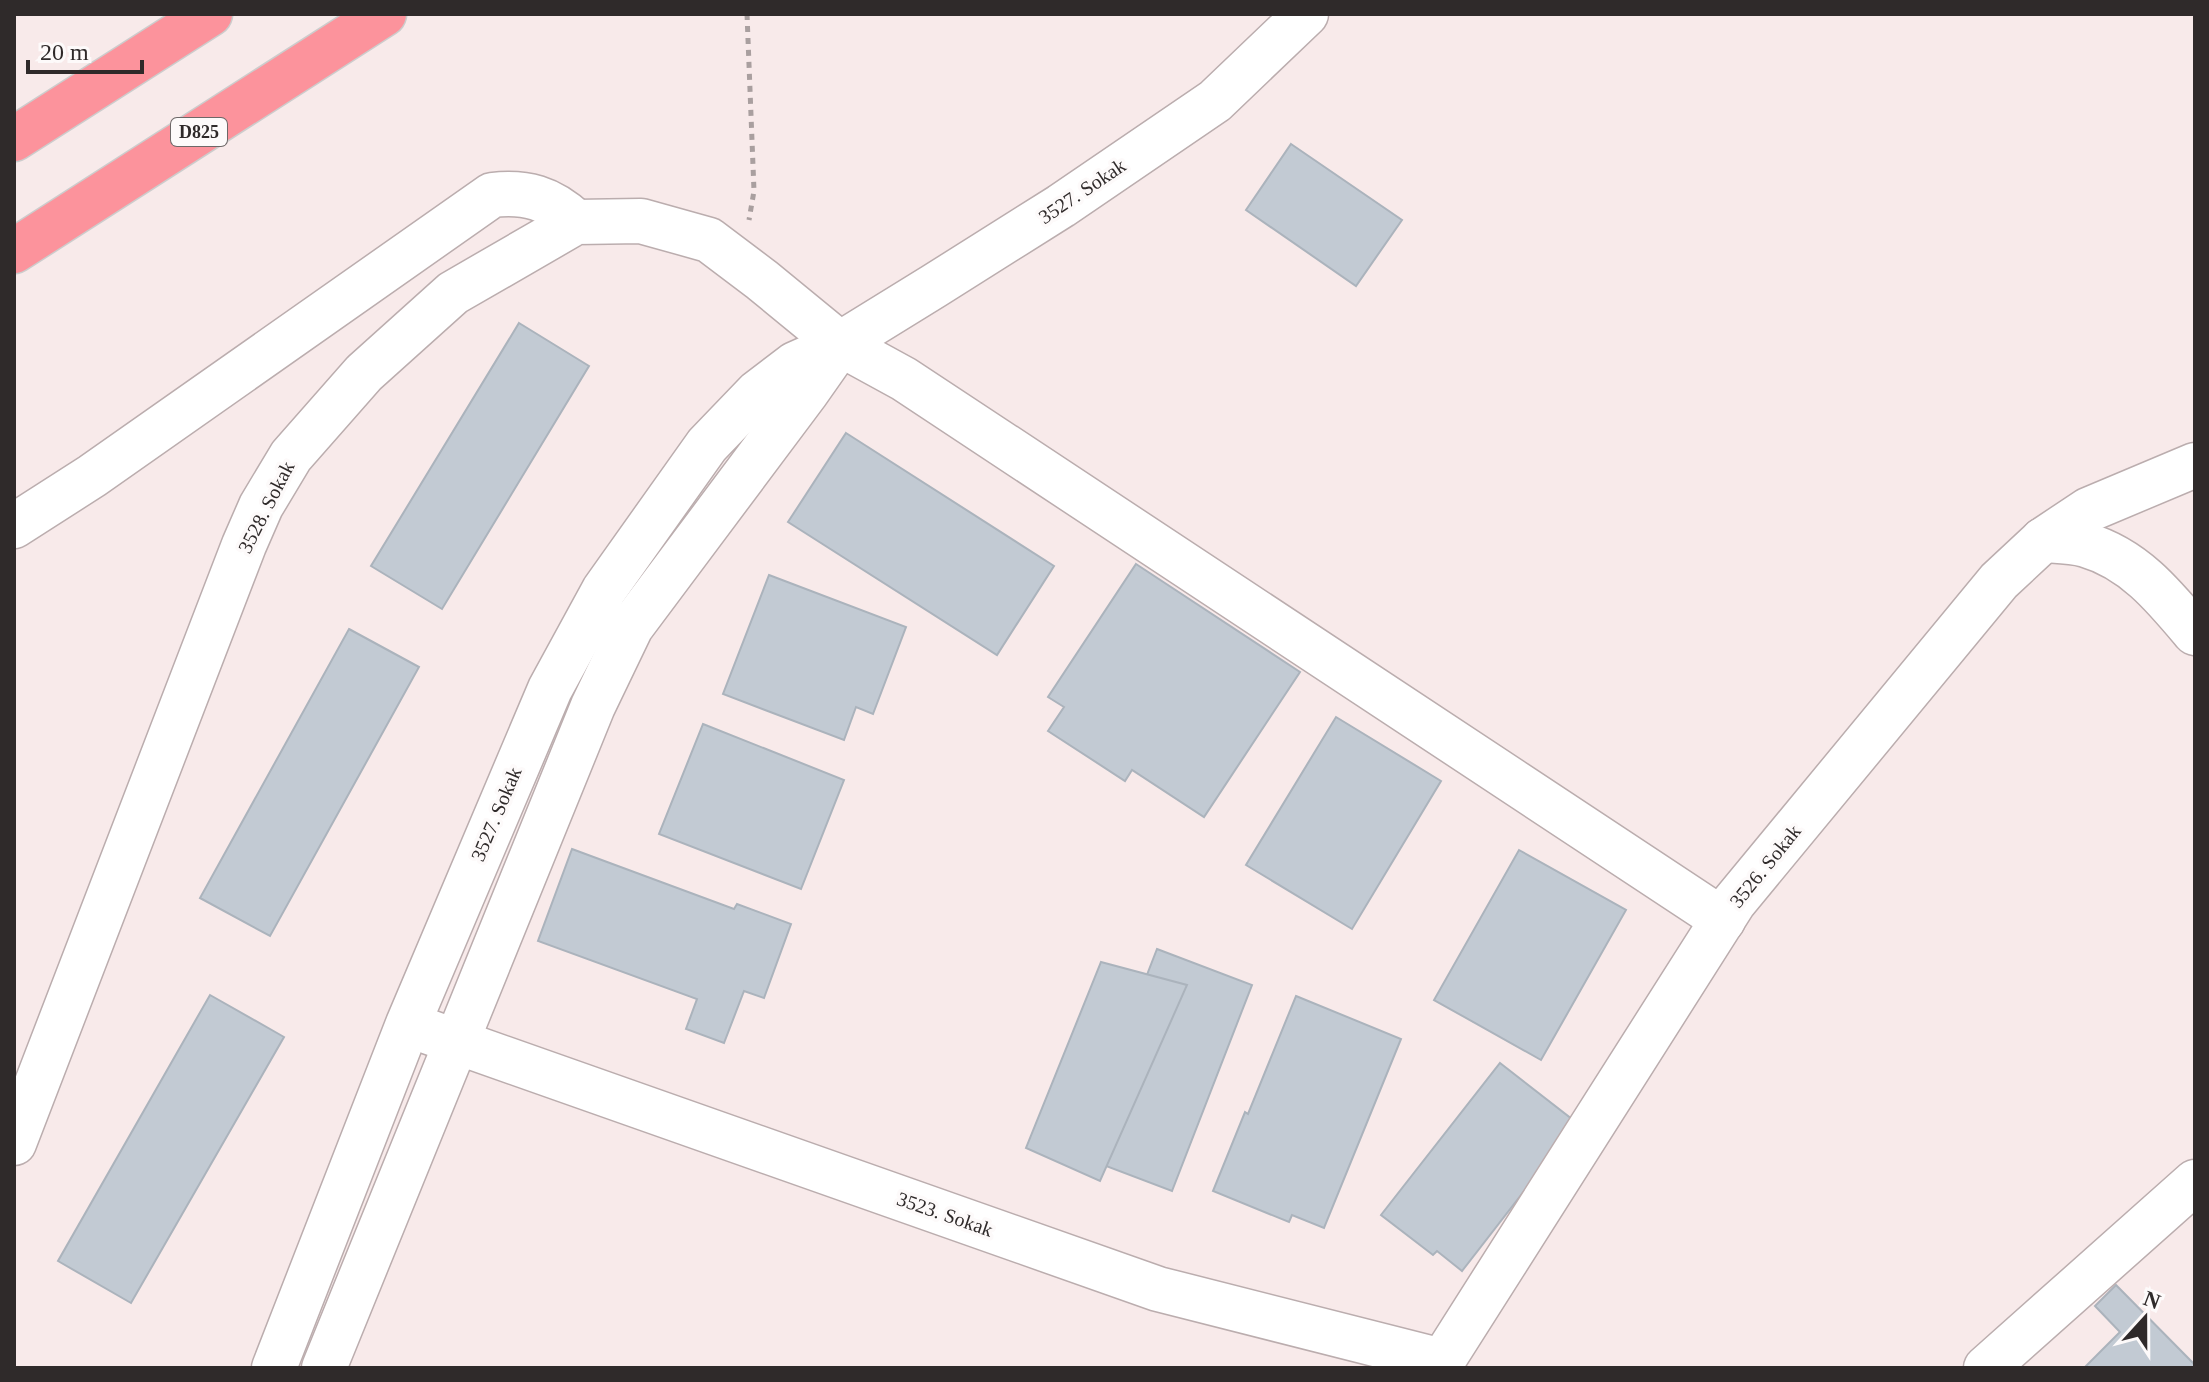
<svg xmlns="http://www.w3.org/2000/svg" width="2209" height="1382" viewBox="0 0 2209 1382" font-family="'Times New Roman',serif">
<rect width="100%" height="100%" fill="#f8eaea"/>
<!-- building -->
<g fill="#c2cad3" stroke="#abb3bc" stroke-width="2">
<path d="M1291,144l111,76 -46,66 -110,-76z"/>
<path d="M519,323l70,43 -147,243 -71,-43z"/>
<path d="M846,433l208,133 -57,89 -209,-133z"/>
<path d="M1136,564l164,108 -96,145 -72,-47 -7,11 -77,-50 16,-24 -16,-10z"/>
<path d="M769,575l137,52 -33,87 -17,-7 -12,33 -121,-46z"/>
<path d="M349,629l70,38 -149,269 -70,-38z"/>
<path d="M1336,717l105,64 -89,148 -106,-64z"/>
<path d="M703,724l141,56 -43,109 -142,-55z"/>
<path d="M572,849l162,60 3,-5 54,20 -27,74 -20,-7 -20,52 -38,-14 11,-30 -159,-58z"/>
<path d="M1519,850l107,60 -85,150 -107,-60z"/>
<path d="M1157,949l95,36 -80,206 -95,-36z"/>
<path d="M1101,962l86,23 -87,196 -74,-33z"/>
<path d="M210,995l74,42 -153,266 -73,-42z"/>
<path d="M1296,996l105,43 -77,189 -32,-13 -3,7 -76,-31 32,-79 3,2z"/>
<path d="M1500,1063l77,60 -115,148 -25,-20 -4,4 -52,-40z"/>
<path d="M2116,1285l79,80v3h-111l36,-36 -25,-26z"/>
</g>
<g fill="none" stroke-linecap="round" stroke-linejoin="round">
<defs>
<g id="minor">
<path d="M14,526l78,-50 400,-281c34,-4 58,3 84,27"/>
<path d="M2043,540c14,1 30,1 43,5 48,14 78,51 109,88"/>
<path d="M429,1032l729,257 284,72"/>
<path d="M14,1143l230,-598 17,-39 30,-50 73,-83 89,-80 123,-71 65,-1 68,19 53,40 78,64 64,35 819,541"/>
<path d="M274,1368l134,-344 142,-335 54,-99 103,-145 50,-52 38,-29 45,-20 94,-58 127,-80 154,-105 91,-87"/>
<path d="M324,1368l269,-662 38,-79 175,-234 33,-47"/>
<path d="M1438,1368l296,-466 265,-321 44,-41 45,-30 107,-45"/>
<path d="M1986,1368l209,-186"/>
</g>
<g id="highway">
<path d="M14,139l196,-125"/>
<path d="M14,251l370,-237"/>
</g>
</defs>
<!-- minor casing -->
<use href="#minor" stroke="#bbadae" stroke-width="47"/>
<!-- highway casing -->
<use href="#highway" stroke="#cdcccc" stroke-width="47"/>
<!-- path -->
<path stroke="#a99f9f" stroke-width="5" stroke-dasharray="6 6" stroke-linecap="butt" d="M747,14l7,177 -5,29"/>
<!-- minor -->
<use href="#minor" stroke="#fff" stroke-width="44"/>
<!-- highway -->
<use href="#highway" stroke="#fc939c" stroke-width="44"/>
</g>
<g text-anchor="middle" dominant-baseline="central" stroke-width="7" stroke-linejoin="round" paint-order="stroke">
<!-- shield labels -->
<rect fill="#fdfafa" stroke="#6d6868" stroke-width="2" x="171" y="118" width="56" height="28" rx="6"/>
<g font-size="18" font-weight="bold" fill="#2f2a2a">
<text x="199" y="132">D825</text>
</g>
<!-- street labels -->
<g font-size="20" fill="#2f2a2a" stroke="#fdfafa">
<text transform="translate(1082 191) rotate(-34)">3527. Sokak</text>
<text transform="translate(266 507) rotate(-63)">3528. Sokak</text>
<text transform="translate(496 814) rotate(-67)">3527. Sokak</text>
<text transform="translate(1765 866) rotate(-51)">3526. Sokak</text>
<text transform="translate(945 1214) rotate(19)">3523. Sokak</text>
</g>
</g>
<!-- border -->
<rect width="2209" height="1382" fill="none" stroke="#2f2a2a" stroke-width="32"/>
<!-- north arrow -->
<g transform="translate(2145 1318) rotate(21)" stroke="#fdfafa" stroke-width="6" paint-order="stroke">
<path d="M0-6L14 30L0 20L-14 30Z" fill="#2f2a2a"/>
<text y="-12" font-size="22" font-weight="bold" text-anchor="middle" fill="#2f2a2a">N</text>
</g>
<!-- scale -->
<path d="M28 60v12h114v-12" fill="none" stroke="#2f2a2a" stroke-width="4"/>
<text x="40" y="60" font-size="24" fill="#2f2a2a" stroke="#fdfafa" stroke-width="6" paint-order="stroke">20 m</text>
</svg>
